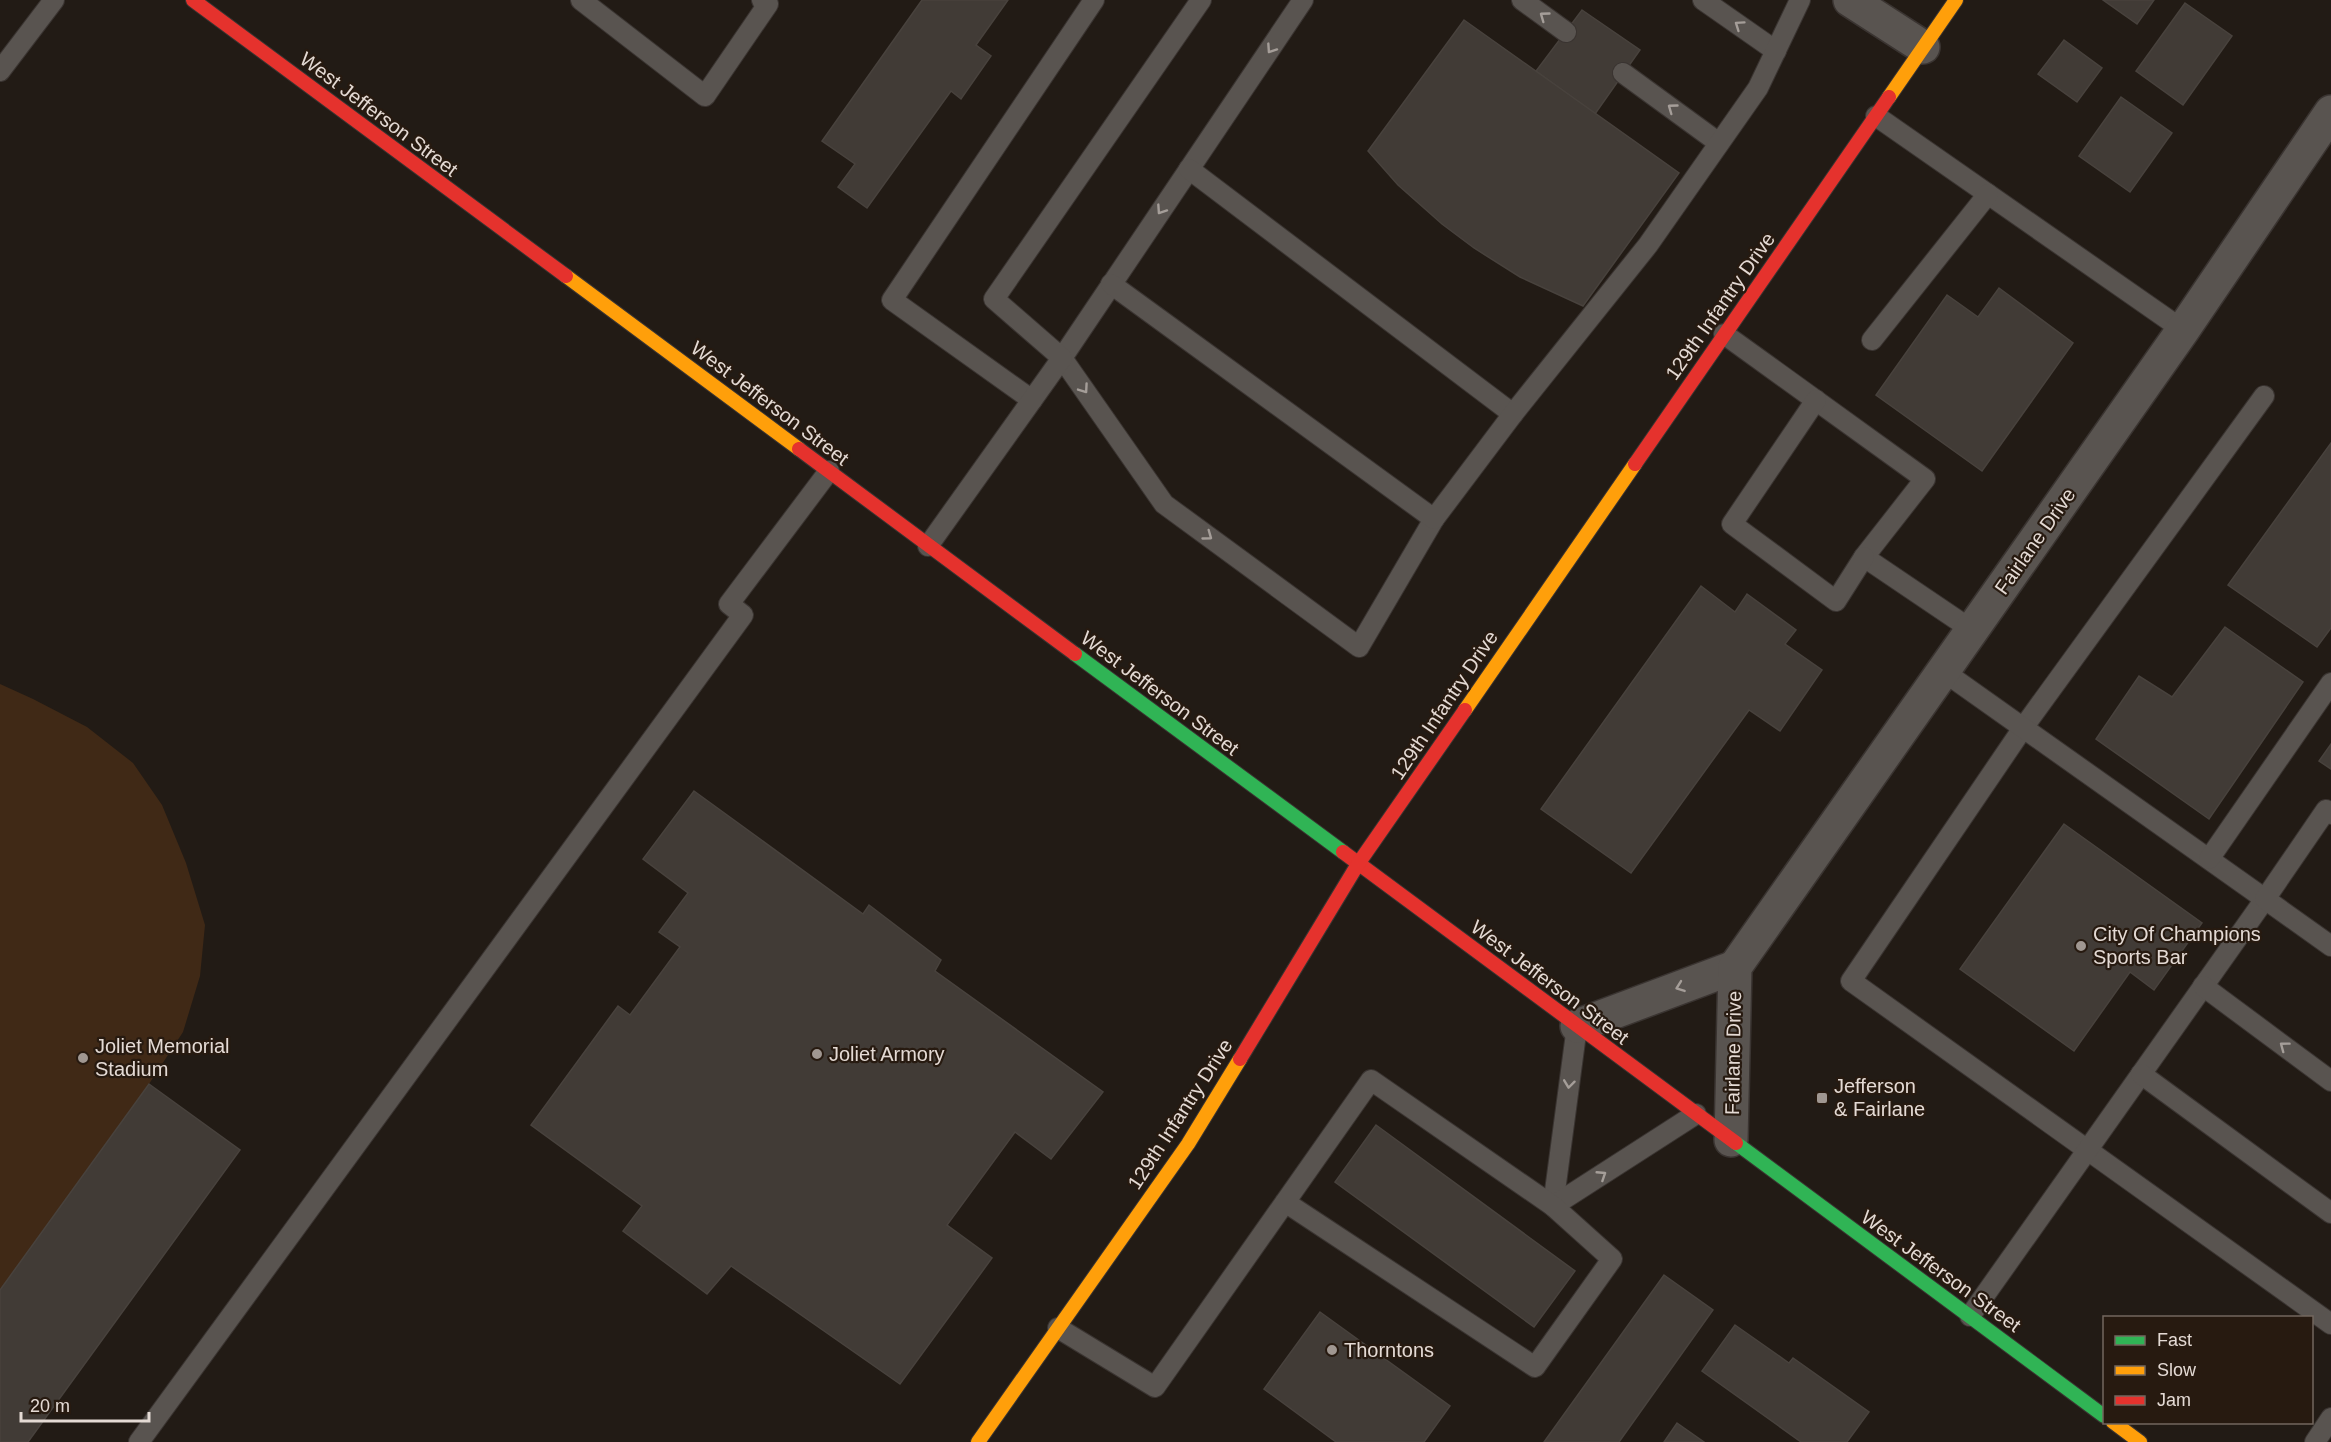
<svg xmlns="http://www.w3.org/2000/svg" width="2331" height="1442" viewBox="0 0 2331 1442" font-family="Arial,sans-serif">
<rect width="100%" height="100%" fill="#221b15"/>
<!-- garden -->
<path fill="#402916" d="M0,684l33,15 54,28 46,36 29,42 24,58 19,62 -5,51 -17,56 -34,52 -121,358h-28z"/>
<!-- building -->
<g fill="#413b36" stroke="#48423d" stroke-width="1.5">
<path d="M922,0h86l-32,45 15,11 -30,43 -10,-8 -84,117 -29,-21 17,-23 -33,-23z"/>
<path d="M2103,0h51l-17,24z"/>
<path d="M2185,3l47,33 -49,69 -47,-34z"/>
<path d="M1582,10l58,40 -45,64 -59,-43z"/>
<path d="M1464,20l215,153 -96,133 -63,-29 -46,-29 -32,-24 -44,-39 -30,-34z"/>
<path d="M2064,40l38,28 -25,34 -39,-28z"/>
<path d="M2121,97l51,36 -42,59 -51,-36z"/>
<path d="M1999,288l74,55 -91,128 -106,-76 71,-100 31,22z"/>
<path d="M2331,443v185l-14,19 -89,-62z"/>
<path d="M1701,586l34,26 12,-18 49,36 -11,14 37,26 -42,61 -31,-21 -118,163 -90,-64z"/>
<path d="M2225,627l78,55 -94,137 -113,-80 43,-63 33,21z"/>
<path d="M2331,744v25l-12,-8z"/>
<path d="M694,791l169,123 6,-9 72,55 -6,11 168,121 -52,67 -36,-27 -68,93 45,33 -92,126 -169,-118 -24,28 -84,-63 19,-25 -111,-81 87,-119 12,9 50,-68 -21,-15 29,-39 -45,-34z"/>
<path d="M2064,824l138,99 -48,67 -24,-18 -56,79 -114,-82z"/>
<path d="M149,1084l91,66 -212,292h-28v-152z"/>
<path d="M1376,1125l199,146 -41,56 -199,-145z"/>
<path d="M1664,1275l49,35 -94,132h-75z"/>
<path d="M1320,1312l130,94 -26,36h-88l-72,-53z"/>
<path d="M1735,1325l54,38 4,-5 76,54 -22,30h-46l-99,-71z"/>
<path d="M1677,1423l27,19h-40z"/>
</g>
<g fill="none" stroke-linecap="round" stroke-linejoin="round">
<defs>
<g id="lane">
<path d="M581,0l124,96 63,-92 -6,-4"/>
<path d="M1303,0l-241,358 102,146 195,143 75,-128"/>
<path d="M1522,0l44,32"/>
<path d="M1703,0l73,51"/>
<path d="M0,71l54,-71"/>
<path d="M1623,73l96,70"/>
<path d="M1876,116l307,214"/>
<path d="M1189,169l324,245"/>
<path d="M1111,284l323,235 79,-105 135,-169 110,-157 42,-88"/>
<path d="M1724,334l201,145 -61,78 108,73"/>
<path d="M1872,340l116,-146"/>
<path d="M2264,396l-241,332 -172,253 480,343"/>
<path d="M1032,400l-140,-100 202,-300"/>
<path d="M1816,400l-84,124 104,77 28,-44"/>
<path d="M928,546l134,-188 -68,-59 207,-299"/>
<path d="M1943,671l322,228 -295,417"/>
<path d="M2331,814l-5,-4 -61,89 66,47"/>
<path d="M2209,859l122,-176"/>
<path d="M2203,986l128,95"/>
<path d="M2141,1074l190,139"/>
<path d="M1553,1206l24,-180"/>
<path d="M1553,1206l143,-92"/>
<path d="M1058,1328l97,59 216,-307 182,126 59,53 -77,108 -250,-165"/>
<path d="M139,1442l604,-827 -14,-11 100,-133"/>
<path d="M2315,1442l16,-24"/>
</g>
<g id="street">
<path d="M1850,0l73,47"/>
<path d="M1577,1026l158,-59"/>
<path d="M1731,1140l4,-173 448,-637 148,-218"/>
</g>
<g id="fast">
<path d="M1075,654l268,198"/>
<path d="M1736,1143l368,273"/>
</g>
<g id="slow">
<path d="M1889,97l67,-97"/>
<path d="M566,276l233,173"/>
<path d="M1465,710l170,-246"/>
<path d="M2113,1422l27,20"/>
<path d="M978,1442l210,-298 52,-85"/>
</g>
<g id="jam">
<path d="M193,0l373,276"/>
<path d="M799,449l276,205"/>
<path d="M1635,464l254,-367"/>
<path d="M1343,852l393,291"/>
<path d="M1240,1059l118,-195 107,-154"/>
</g>
</defs>
<!-- lane casing -->
<use href="#lane" stroke="#3a3431" stroke-width="22"/>
<!-- street casing -->
<use href="#street" stroke="#3a3431" stroke-width="36"/>
<!-- fast casing -->
<use href="#fast" stroke="#3a3431" stroke-width="16"/>
<!-- slow casing -->
<use href="#slow" stroke="#3a3431" stroke-width="16"/>
<!-- jam casing -->
<use href="#jam" stroke="#3a3431" stroke-width="16"/>
<!-- lane -->
<use href="#lane" stroke="#595450" stroke-width="20"/>
<!-- street -->
<use href="#street" stroke="#595450" stroke-width="33"/>
<!-- fast -->
<use href="#fast" stroke="#30b455" stroke-width="14"/>
<!-- slow -->
<use href="#slow" stroke="#ff9f0a" stroke-width="14"/>
<!-- jam -->
<use href="#jam" stroke="#e5322d" stroke-width="14"/>
</g>
<!-- one-way arrows -->
<defs><path id="oneway-chevron" d="M-2-3.5L2.5 0L-2 3.5" fill="none" stroke-width="1.6" stroke-linecap="round" stroke-linejoin="round" transform="scale(1.5)"/></defs>
<g stroke="#a59e99">
<use href="#oneway-chevron" transform="translate(1544 16) rotate(-144)"/>
<use href="#oneway-chevron" transform="translate(1739 25) rotate(-145)"/>
<use href="#oneway-chevron" transform="translate(1271 49) rotate(124)"/>
<use href="#oneway-chevron" transform="translate(1672 108) rotate(-144)"/>
<use href="#oneway-chevron" transform="translate(1161 210) rotate(124)"/>
<use href="#oneway-chevron" transform="translate(1084 389) rotate(55)"/>
<use href="#oneway-chevron" transform="translate(1208 536) rotate(36)"/>
<use href="#oneway-chevron" transform="translate(1680 987) rotate(160)"/>
<use href="#oneway-chevron" transform="translate(2284 1046) rotate(-143)"/>
<use href="#oneway-chevron" transform="translate(1569 1084) rotate(97)"/>
<use href="#oneway-chevron" transform="translate(1602 1175) rotate(-33)"/>
</g>
<!-- markers -->
<g fill="#a09791" stroke="#271a10" stroke-width="2">
<circle cx="2081" cy="946" r="6"/>
<circle cx="817" cy="1054" r="6"/>
<circle cx="83" cy="1058" r="6"/>
<rect x="1816" y="1092" width="12" height="12" rx="3"/>
<circle cx="1332" cy="1350" r="6"/>
</g>
<g text-anchor="middle" dominant-baseline="central" stroke-width="4.5" stroke-linejoin="round" paint-order="stroke">
<!-- street labels -->
<g font-size="20" fill="#e4dad4" stroke="#271a10">
<text transform="translate(379 114) rotate(37)">West Jefferson Street</text>
<text transform="translate(1720 306) rotate(-55)">129th Infantry Drive</text>
<text transform="translate(770 403) rotate(37)">West Jefferson Street</text>
<text transform="translate(2035 541) rotate(-55)">Fairlane Drive</text>
<text transform="translate(1160 693) rotate(37)">West Jefferson Street</text>
<text transform="translate(1444 705) rotate(-56)">129th Infantry Drive</text>
<text transform="translate(1550 982) rotate(37)">West Jefferson Street</text>
<text transform="translate(1733 1053) rotate(-89)">Fairlane Drive</text>
<text transform="translate(1180 1114) rotate(-57)">129th Infantry Drive</text>
<text transform="translate(1941 1271) rotate(36)">West Jefferson Street</text>
</g>
<!-- poi labels -->
<g font-size="20" fill="#e4dad4" stroke="#271a10" text-anchor="start">
<text x="2093" y="934">City Of Champions<tspan x="2093" dy="23">Sports Bar</tspan></text>
<text x="95" y="1046">Joliet Memorial<tspan x="95" dy="23">Stadium</tspan></text>
<text x="829" y="1054">Joliet Armory</text>
<text x="1834" y="1086">Jefferson<tspan x="1834" dy="23">&amp; Fairlane</tspan></text>
<text x="1344" y="1350">Thorntons</text>
</g>
</g>
<!-- legend -->
<rect x="2103" y="1316" width="210" height="108" fill="#271a10" stroke="#73675e" stroke-width="1.5"/>
<rect x="2115" y="1336" width="30" height="9" fill="#30b455" stroke="#73675e" stroke-width="1.5"/>
<text x="2157" y="1346" font-size="18" fill="#e4dad4">Fast</text>
<rect x="2115" y="1366" width="30" height="9" fill="#ff9f0a" stroke="#73675e" stroke-width="1.5"/>
<text x="2157" y="1376" font-size="18" fill="#e4dad4">Slow</text>
<rect x="2115" y="1396" width="30" height="9" fill="#e5322d" stroke="#73675e" stroke-width="1.5"/>
<text x="2157" y="1406" font-size="18" fill="#e4dad4">Jam</text>
<!-- scale -->
<path d="M21 1412v9h128v-9" fill="none" stroke="#e4dad4" stroke-width="3"/>
<text x="30" y="1412" font-size="18" fill="#e4dad4" stroke="#271a10" stroke-width="4.5" paint-order="stroke">20 m</text>
</svg>
